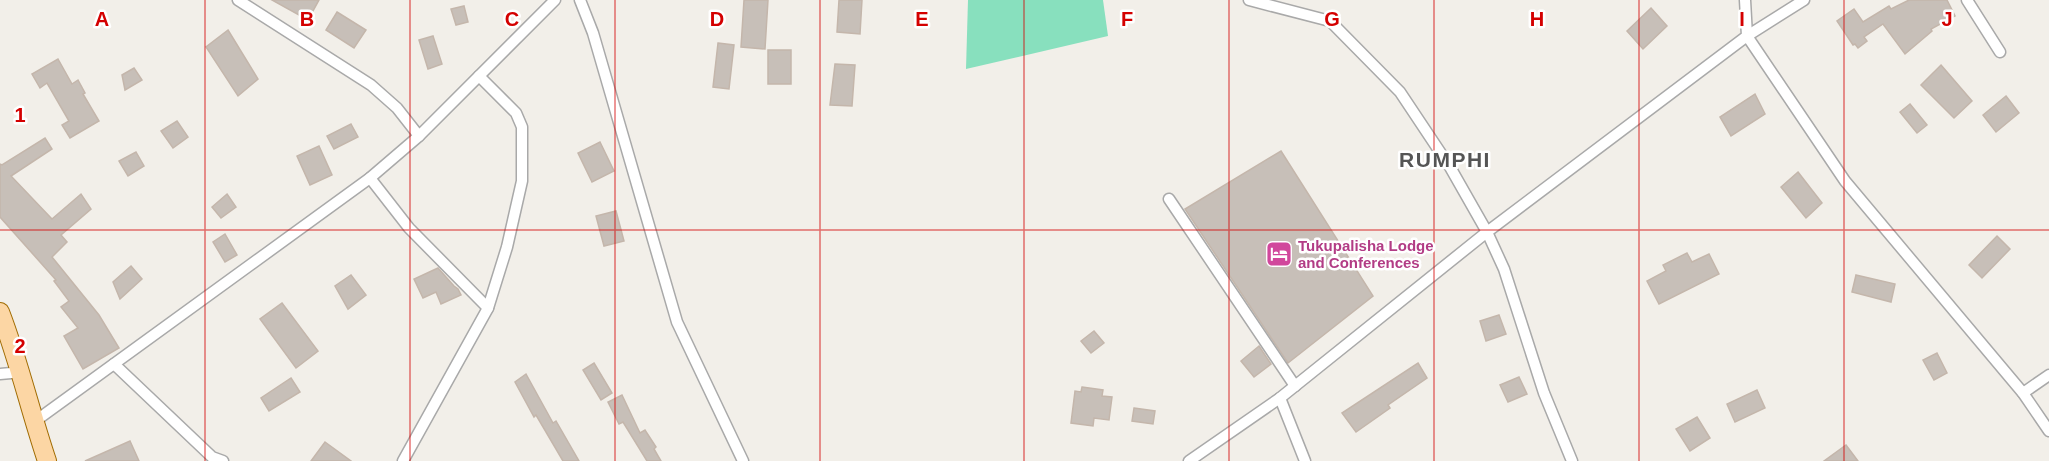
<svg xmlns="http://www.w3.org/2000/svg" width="2049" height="461" viewBox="0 0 2049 461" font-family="Helvetica,sans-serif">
<rect width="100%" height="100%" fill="#f2efe9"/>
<!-- pitch -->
<path fill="#88e0be" d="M968,0h135l5,36 -142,33z"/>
<!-- building -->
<g fill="#c7bfb8" stroke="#c4b6ab" stroke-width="1.5">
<path d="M272,0h47l-11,20z"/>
<path d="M744,0h24l-3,49 -24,-2z"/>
<path d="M839,0h23l-2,34 -23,-2z"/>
<path d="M1909,0h38l8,16 -24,13 1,2 -27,23 -22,-30 -19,13 3,4 -9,7 -3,-4 -2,1 -16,-24 17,-12 9,13 26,-16 2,3z"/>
<path d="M464,6l4,16 -12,3 -5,-16z"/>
<path d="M1651,8l16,18 -24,23 -16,-18z"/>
<path d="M337,12l29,18 -12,18 -28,-18z"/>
<path d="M228,30l30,49 -20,17 -32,-49z"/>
<path d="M433,36l9,28 -14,5 -9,-29z"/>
<path d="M718,43l16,2 -5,44 -16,-2z"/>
<rect x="768" y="50" width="23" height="34"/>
<path d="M58,59l14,25 6,-4 7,13 -2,1 16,27 -29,17 -8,-13 7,-4 -22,-38 -7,5 -8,-14z"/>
<path d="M835,64l20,1 -3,41 -22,-1z"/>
<path d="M1941,65l31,36 -18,17 -33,-33z"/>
<path d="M134,68l8,12 -17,10 -3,-15z"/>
<path d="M1755,94l10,20 -34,22 -11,-19z"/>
<path d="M2006,96l13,17 -23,19 -13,-17z"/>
<path d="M1910,104l17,21 -10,8 -17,-21z"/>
<path d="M177,121l11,16 -15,11 -12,-17z"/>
<path d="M351,124l7,13 -24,12 -7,-13z"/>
<path d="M45,138l7,11 -41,27 41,43 29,-25 10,15 -30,26 6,7 -15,15 47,58 20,33 -36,21 -19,-33 14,-8 -17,-21 8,-6 -15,-20 2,-1 -56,-63v-53l2,1z"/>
<path d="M600,142l14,29 -22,11 -14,-29z"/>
<path d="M319,146l13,29 -22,10 -13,-29z"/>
<path d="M1281,151l92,145 -85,67 -103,-154z"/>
<path d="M136,152l8,14 -16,10 -9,-15z"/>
<path d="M1798,172l24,31 -16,15 -25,-31z"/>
<path d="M227,194l9,13 -15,11 -9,-11z"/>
<path d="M616,211l8,30 -20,5 -8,-30z"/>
<path d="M225,234l12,21 -12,7 -12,-20z"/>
<path d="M1997,236l13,13 -28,29 -13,-13z"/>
<path d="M1687,253l5,9 17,-8 10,20 -60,30 -12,-23 19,-10 -3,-6z"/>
<path d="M131,266l11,13 -22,20 -7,-17z"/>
<path d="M438,268l16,18 4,3 3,6 -20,9 -5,-12 -13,6 -9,-19z"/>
<path d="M351,275l15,20 -18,14 -13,-23z"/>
<path d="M1856,275l39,9 -4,18 -39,-10z"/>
<path d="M282,303l36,48 -22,17 -36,-49z"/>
<path d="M1499,315l7,19 -20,7 -6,-20z"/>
<path d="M1094,331l10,12 -13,10 -10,-12z"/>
<path d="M1259,346l12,18 -17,13 -13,-16z"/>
<path d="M1937,353l10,20 -13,7 -11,-20z"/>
<path d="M594,363l18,30 -11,7 -18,-30z"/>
<path d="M1418,363l9,15 -39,27 2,3 -34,24 -14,-19z"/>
<path d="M526,374l27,49 3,-2 23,40h-16l-27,-46 -2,2 -19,-35z"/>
<path d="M1519,377l8,17 -19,8 -8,-17z"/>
<path d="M291,378l9,14 -31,19 -8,-13z"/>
<path d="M1082,387l21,3 -1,6 10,1 -3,23 -15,-2 -1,8 -22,-3 4,-32 6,1z"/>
<path d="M1757,390l8,18 -30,14 -8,-18z"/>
<path d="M622,395l18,38 5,-3 11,17 -2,2 7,12h-14l-24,-39 -4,2 -11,-22z"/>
<path d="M1134,408l21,3 -2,13 -21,-3z"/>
<path d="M1697,417l13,21 -20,13 -14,-22z"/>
<path d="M130,441l9,20h-54z"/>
<path d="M325,442l26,19h-40z"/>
<path d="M1846,445l12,16h-34z"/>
</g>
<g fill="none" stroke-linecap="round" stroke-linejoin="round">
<defs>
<g id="minor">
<path d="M238,0l133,85 26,23 22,28"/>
<path d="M580,0l13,33 84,289 66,139"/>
<path d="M1249,0l81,21 70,71 50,75 37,65 17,37 40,124 28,68"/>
<path d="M1804,0l-57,36 98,145 178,212 26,38"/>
<path d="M1967,0l33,52"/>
<path d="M370,178l39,50 79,80"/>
<path d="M1169,199l126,187"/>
<path d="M114,364l98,93 11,4"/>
<path d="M0,374l22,-2"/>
<path d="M2023,393l26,-18"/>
<path d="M1280,398l25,63"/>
<path d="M34,422l336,-244 49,-42 136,-136"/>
<path d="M403,461l85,-153 19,-61 15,-66v-54l-6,-14 -37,-37"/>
<path d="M1189,461l91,-63 207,-166 260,-196 -2,-36"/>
</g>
<path id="primary" d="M0,312c19,49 30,99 47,149"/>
</defs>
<!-- minor casing -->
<use href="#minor" stroke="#a9a9a9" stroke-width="13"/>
<!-- primary casing -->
<use href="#primary" stroke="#a06b00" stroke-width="20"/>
<!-- minor -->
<use href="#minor" stroke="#fff" stroke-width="10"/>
<!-- primary -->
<use href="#primary" stroke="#fcd6a4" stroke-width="18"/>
</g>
<!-- grid -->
<path fill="none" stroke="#d40000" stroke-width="1.5" stroke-opacity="0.55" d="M205,0v461M410,0v461M615,0v461M820,0v461M1024,0v461M1229,0v461M1434,0v461M1639,0v461M1844,0v461M0,230h2049"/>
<!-- icons -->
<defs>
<symbol id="hotel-square" viewBox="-11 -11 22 22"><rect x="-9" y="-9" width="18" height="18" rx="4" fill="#d1479c" stroke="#fff"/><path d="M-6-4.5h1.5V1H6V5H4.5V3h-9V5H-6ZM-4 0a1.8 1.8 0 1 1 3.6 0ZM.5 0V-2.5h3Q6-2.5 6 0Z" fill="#fff"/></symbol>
</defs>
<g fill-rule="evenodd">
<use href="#hotel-square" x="1264" y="239" width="30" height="30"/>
</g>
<g text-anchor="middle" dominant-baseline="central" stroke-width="5" stroke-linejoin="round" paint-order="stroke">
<!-- hotel labels -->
<g font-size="15" font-weight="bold" fill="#b23c85" stroke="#fff" text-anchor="start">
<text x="1298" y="245">Tukupalisha Lodge<tspan x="1298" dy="17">and Conferences</tspan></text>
</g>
<!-- district labels -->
<g font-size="21" font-weight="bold" letter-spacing="1.5" fill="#555" stroke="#fff">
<text x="1445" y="159">RUMPHI</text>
</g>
</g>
<g font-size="20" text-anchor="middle" font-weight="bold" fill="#d40000" stroke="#fff" stroke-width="5" stroke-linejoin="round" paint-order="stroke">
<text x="102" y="26">A</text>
<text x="307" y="26">B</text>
<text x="512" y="26">C</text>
<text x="717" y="26">D</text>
<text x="922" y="26">E</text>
<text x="1127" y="26">F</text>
<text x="1332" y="26">G</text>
<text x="1537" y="26">H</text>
<text x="1742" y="26">I</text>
<text x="1947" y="26">J</text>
<text x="20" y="122">1</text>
<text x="20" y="353">2</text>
</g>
</svg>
